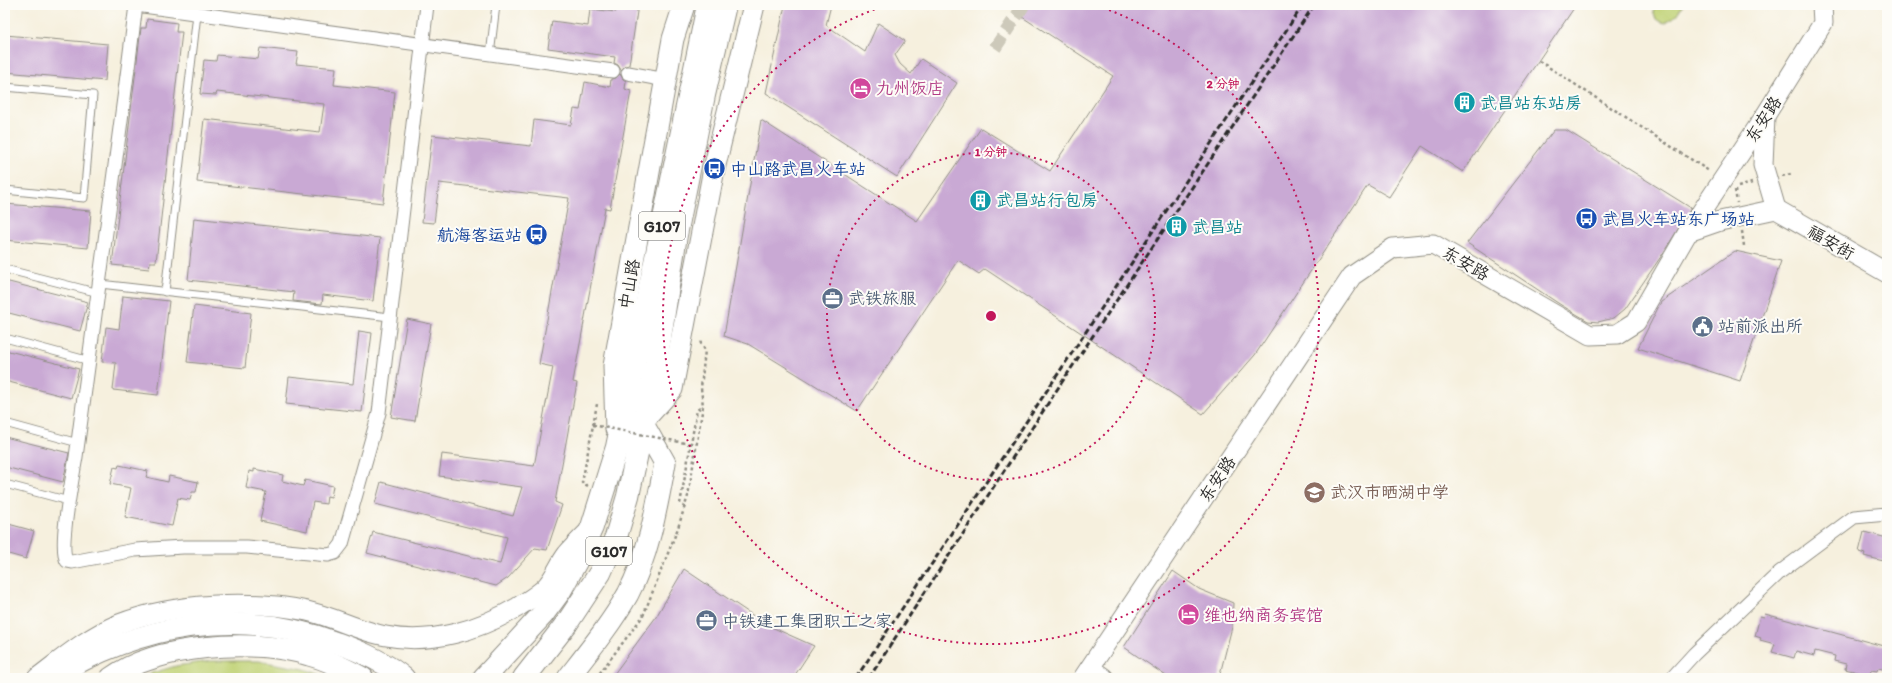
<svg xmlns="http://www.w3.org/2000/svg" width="1892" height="683" viewBox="0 0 1892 683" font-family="Itim,'LXGW WenKai TC',sans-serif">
<rect width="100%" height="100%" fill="#fdfcf7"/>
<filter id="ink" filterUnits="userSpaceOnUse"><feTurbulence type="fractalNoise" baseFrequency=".025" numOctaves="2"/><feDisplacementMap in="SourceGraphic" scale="8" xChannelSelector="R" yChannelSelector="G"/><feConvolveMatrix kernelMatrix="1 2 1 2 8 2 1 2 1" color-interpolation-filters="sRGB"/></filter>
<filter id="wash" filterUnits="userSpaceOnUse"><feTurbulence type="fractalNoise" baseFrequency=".012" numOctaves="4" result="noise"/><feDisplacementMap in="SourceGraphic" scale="16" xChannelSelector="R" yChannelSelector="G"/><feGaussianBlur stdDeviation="0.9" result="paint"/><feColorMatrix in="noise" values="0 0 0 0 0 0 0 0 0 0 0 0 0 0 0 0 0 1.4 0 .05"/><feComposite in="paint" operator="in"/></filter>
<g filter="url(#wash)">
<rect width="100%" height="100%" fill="#f6f0de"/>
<!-- green -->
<g fill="#c0d275" stroke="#767e50">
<path d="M1654,5h29l-7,10 -11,8c-10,-3 -13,-8 -11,-18z"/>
<path d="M210,661h49l45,8 27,9h-196l41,-12z"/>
</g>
<g id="blocks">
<!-- building -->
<g fill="#c9a9d4">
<path d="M617,5h21l-9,60 -4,1 -4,4 -3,-5 -4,-2 1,-6 -67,-9 4,-27 36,5 2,-17 26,3z"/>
<path d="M785,5h46l-5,20 39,27 13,-29 27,18 -10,14 5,9 11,10 10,-15 36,24 -60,94 -131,-84z"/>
<path d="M1020,5h556l-113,167 -41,-26 -33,51 -21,-12 -113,170 -52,59 -218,-145 -6,5 -21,-14 -101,151 -109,-67 -24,-8 37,-216 156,101 64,-93 69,43 63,-95 -97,-63z"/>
<path d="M147,19l30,4 -1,9h6l-26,230h-6l-1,7 -37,-4 29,-237h5z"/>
<path d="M5,35l103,9 -3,37 -100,-9z"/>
<path d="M260,48l38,4 -2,12 40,4 -2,17 61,7 -12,111 -186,-21 7,-63 116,13 4,-28 -107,-12 -1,3 -16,-1 4,-34 12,1 1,-6 41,4z"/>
<path d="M620,74l3,5 3,2 -1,8 6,2 -21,118 -5,-1 -32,174 4,1 -22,119 7,3 -15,45 -12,-2 -27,30 -12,8 -129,-33 6,-21 127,32 7,-27 -132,-33 6,-22 132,34 9,-29 -83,-11 3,-22 92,12 19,-99 -14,-3 30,-166 -130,-15 -5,40 -12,-1 10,-87 99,11 3,-26 37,5 3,-16 6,1 5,-28 25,5 1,-8 5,-1z"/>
<path d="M1554,130h12l125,78 -29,47 -37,54 -11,9 -16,4 -10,-1 -27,-16 -94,-62z"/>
<path d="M5,204l86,7 -3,37 -83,-8z"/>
<path d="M194,218l186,20 -7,63 -50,-6 -1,9 -29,-3 1,-9 -106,-12z"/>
<path d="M1735,251l46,10 -41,120 -102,-33 23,-46z"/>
<path d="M5,281l83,21 -8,29 -75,-19z"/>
<path d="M123,296l46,5 -11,94 -45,-5 3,-27 -14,-1 4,-35 13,2z"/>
<path d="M194,306l57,7 -6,55 -58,-6z"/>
<path d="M407,319l24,5 -16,97 -24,-4z"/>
<path d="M359,331l13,2 -10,79 -76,-8 3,-27 64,7z"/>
<path d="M5,350l74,19 -8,29 -66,-17z"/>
<path d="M5,437l64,16 -6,29 -58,-15z"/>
<path d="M119,465l29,6 -2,6 22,5 1,-6 29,6 -2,10h-4l-2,8 -12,-2 -6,28 -47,-9 6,-29 -21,-4 4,-17 4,1z"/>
<path d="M254,469l29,6 -1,6 21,5 2,-6 28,6 -2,11 -4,-1 -1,8 -13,-2 -6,29 -47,-10 6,-29 -20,-4 3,-17 5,1z"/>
<path d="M5,523l29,8 -8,28 -21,-6z"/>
<path d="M1864,532l23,6v24l-23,-6 1,-2 -6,-2z"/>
<path d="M684,569l83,56 47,21 -21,32h-182l45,-61z"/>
<path d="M1173,571l26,18 34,14 -1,24 -13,51h-50l-45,-31z"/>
<path d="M1765,614l122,33v23l-9,-2 -1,3 -6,-1 -1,5 -25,-6 1,-5 -12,-3 1,-5 -20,-5 -1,5 -18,-5 -2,7 -22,-6 3,-8 -15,-4 1,-2 -6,-2 5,-20 4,1z"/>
</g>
</g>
</g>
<g filter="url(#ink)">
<use href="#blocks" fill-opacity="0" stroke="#908e84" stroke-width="1"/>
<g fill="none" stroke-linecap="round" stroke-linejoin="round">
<!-- street-tunnel -->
<path stroke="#cdc9ba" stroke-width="13" stroke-dasharray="13 6" stroke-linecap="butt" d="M995,48l29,-43"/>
<defs>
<g id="lane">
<path d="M490,55l6,-50"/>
<path d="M5,87l88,8 -9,103 -79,-8"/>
<path d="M5,269l94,24"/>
<path d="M100,284l290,33"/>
<path d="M165,292l32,-278"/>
<path d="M5,338l85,23"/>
<path d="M5,423l73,20"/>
<path d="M5,484l64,17"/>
</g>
<g id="street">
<path d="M136,5c-19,151 -39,302 -60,452 -3,18 -18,92 -9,104l5,1 63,-12 48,-3h64l81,8 7,-2 7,-9 37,-131 48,-408"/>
<path d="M136,5l477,66"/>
<path d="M628,73l38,7"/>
<path d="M1672,678l22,-24 86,-82 74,-55 33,-3"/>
</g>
<g id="secondary">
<path d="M1776,209l111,64"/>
<path d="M1688,232l32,-11 56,-12 -13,-44 2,-49"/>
<path d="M1090,668l14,10"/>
<path d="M37,678c25,-19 52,-42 82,-54 53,-21 132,-25 188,-13 27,6 52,20 79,25 45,9 93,-6 132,-29 9,-6 25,-15 31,-24 7,-9 11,-20 18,-29 6,-7 13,-14 19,-20"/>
<path d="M1083,678l269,-402 41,-28 40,-4 157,91 27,-1 19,-12 52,-90 77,-116 58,-93 -1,-18"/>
</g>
<g id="primary">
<path d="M616,429l-2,-63 59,-327 11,-34"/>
<path d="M51,678c88,-54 187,-72 286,-35 23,8 48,19 67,35"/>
<path d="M111,678c46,-34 145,-40 198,-23 19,5 37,14 54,23"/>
<path d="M568,678c21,-27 43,-54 60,-84 21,-40 29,-88 37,-131l-23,-41 30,-33 42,-220 40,-164"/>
</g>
<g id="highway">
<path d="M484,678l59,-64 17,-23 18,-33 14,-31 25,-80 91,-442"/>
<path d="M524,678l43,-55 33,-50 16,-36 12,-41 28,-133 20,-128 28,-140 21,-90"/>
</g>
</defs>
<!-- lane casing -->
<use href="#lane" stroke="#908e84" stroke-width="9"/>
<!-- street casing -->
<use href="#street" stroke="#908e84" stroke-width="15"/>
<!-- secondary casing -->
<use href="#secondary" stroke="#908e84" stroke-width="21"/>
<!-- primary casing -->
<use href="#primary" stroke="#908e84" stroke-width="23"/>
<!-- highway casing -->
<use href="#highway" stroke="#908e84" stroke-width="24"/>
<!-- path -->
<g stroke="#908e84" stroke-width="2.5" stroke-dasharray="3 3" stroke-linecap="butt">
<path d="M1539,61l170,110"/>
<path d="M1782,176l9,-2"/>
<path d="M1738,187l14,-4"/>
<path d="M1735,190l2,13"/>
<path d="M1742,231l2,15"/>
<path d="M588,486l-6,-3 15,-79"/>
<path d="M685,507l-5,-3 17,-94 6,-4"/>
<path d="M596,678l47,-62 35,-88 10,-32 15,-90 -2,-18 4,-38 -6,-10"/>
</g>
<!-- lane -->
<use href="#lane" stroke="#fff" stroke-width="7"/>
<!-- street -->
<use href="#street" stroke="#fff" stroke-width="13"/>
<!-- secondary -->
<use href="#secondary" stroke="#fff" stroke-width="19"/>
<!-- primary -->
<use href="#primary" stroke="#fff" stroke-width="21"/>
<!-- highway -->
<use href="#highway" stroke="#fff" stroke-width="22"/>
<!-- rail -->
<g stroke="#2b2b2b" stroke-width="3" stroke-dasharray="6 3" stroke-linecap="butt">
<path d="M856,678l447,-673"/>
<path d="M869,678l191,-293 254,-380"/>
</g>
<!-- path-bridge -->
<path stroke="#908e84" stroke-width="2.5" stroke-dasharray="3 3" stroke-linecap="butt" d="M593,425l97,19"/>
</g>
</g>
<!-- distance rings -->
<g fill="none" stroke="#c2185b" stroke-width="2" stroke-dasharray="2 4">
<circle cx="991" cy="316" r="164"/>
<path d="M1098 6A328 328 0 1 1 884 6"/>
</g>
<!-- icons -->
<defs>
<symbol id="hotel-disc" viewBox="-11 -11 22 22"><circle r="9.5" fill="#d1479c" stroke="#fdfcf7"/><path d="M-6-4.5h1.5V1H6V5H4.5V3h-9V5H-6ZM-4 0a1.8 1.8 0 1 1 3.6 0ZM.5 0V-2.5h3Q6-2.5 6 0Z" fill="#fff"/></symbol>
<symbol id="building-disc" viewBox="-11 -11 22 22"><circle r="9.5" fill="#0f9aa8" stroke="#fdfcf7"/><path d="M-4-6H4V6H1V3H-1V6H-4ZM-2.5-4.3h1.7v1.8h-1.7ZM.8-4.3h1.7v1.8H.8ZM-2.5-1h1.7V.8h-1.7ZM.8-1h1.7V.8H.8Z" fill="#fff"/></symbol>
<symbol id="bus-disc" viewBox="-11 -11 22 22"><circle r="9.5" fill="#1a4fb4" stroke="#fdfcf7"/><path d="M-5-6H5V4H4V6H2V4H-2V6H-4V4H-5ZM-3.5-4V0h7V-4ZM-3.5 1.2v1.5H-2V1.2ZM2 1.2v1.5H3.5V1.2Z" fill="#fff"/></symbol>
<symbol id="office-disc" viewBox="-11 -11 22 22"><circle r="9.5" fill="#5c6f8a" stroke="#fdfcf7"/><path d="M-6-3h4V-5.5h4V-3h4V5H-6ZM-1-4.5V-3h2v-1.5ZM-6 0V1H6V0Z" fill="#fff"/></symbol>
<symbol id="civic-disc" viewBox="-11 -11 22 22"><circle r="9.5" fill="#5c6f8a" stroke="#fdfcf7"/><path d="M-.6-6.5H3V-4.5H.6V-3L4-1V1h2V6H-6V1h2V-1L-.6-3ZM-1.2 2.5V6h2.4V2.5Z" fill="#fff"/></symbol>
<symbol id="school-disc" viewBox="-11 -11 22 22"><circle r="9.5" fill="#8d6e63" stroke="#fdfcf7"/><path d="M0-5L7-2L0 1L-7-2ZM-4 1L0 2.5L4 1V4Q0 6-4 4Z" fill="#fff"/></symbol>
</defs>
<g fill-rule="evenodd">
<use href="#hotel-disc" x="848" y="76" width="25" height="25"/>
<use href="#building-disc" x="1452" y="90" width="25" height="25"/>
<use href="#bus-disc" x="702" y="156" width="25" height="25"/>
<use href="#building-disc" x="968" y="188" width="25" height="25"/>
<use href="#bus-disc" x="1574" y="206" width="25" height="25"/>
<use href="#building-disc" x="1164" y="214" width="25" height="25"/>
<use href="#bus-disc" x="524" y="222" width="25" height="25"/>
<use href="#office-disc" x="820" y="286" width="25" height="25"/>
<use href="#civic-disc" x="1690" y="314" width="25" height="25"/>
<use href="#school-disc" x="1302" y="480" width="25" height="25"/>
<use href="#hotel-disc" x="1176" y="602" width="25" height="25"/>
<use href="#office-disc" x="694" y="608" width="25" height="25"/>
</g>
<g text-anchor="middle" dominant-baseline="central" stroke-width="4" stroke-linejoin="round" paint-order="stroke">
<!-- shield labels -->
<g fill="#fdfcf7" stroke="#6a6a68" stroke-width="1">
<rect x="639" y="212" width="46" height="28" rx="3"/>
<rect x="586" y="537" width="46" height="28" rx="3"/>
</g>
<g font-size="16" font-weight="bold" fill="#2b2b2b">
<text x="662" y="226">G107</text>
<text x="609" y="551">G107</text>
</g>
<!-- hotel labels -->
<g font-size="17" fill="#b23c85" stroke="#fdfcf7" text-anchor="start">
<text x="876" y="88">九州饭店</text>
<text x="1204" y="615">维也纳商务宾馆</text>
</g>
<!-- culture labels -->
<g font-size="17" fill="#0d838f" stroke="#fdfcf7" text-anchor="start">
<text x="1480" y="103">武昌站东站房</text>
<text x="996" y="200">武昌站行包房</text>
<text x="1192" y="227">武昌站</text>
</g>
<!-- street labels -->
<g font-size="17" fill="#2b2b2b" stroke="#fdfcf7">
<text transform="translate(1763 119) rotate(-57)">东安路</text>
<text transform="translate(1831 242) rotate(30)">福安街</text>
<text transform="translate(1466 263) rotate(30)">东安路</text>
<text transform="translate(629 284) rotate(-80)">中山路</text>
<text transform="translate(1217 479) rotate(-56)">东安路</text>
</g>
<!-- transit labels -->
<g font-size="17" fill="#164399" stroke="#fdfcf7" text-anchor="start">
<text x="730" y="169">中山路武昌火车站</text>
<text x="1602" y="219">武昌火车站东广场站</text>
<text x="522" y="235" text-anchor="end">航海客运站</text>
</g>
<!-- service labels -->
<g font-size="17" fill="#4e5e75" stroke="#fdfcf7" text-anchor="start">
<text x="848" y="298">武铁旅服</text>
<text x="1718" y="326">站前派出所</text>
<text x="722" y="621">中铁建工集团职工之家</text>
</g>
<!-- education labels -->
<g font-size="17" fill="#785e54" stroke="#fdfcf7" text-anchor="start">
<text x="1330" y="492">武汉市晒湖中学</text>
</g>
</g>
<circle cx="991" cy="316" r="6" fill="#c2185b" stroke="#fdfcf7" stroke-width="2"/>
<g font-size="12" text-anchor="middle" font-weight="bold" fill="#c2185b" stroke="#fdfcf7" stroke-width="4" stroke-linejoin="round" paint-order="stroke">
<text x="1223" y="88">2 分钟</text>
<text x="991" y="156">1 分钟</text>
</g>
<!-- margin -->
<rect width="1892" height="683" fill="none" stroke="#fdfcf7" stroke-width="20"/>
</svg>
